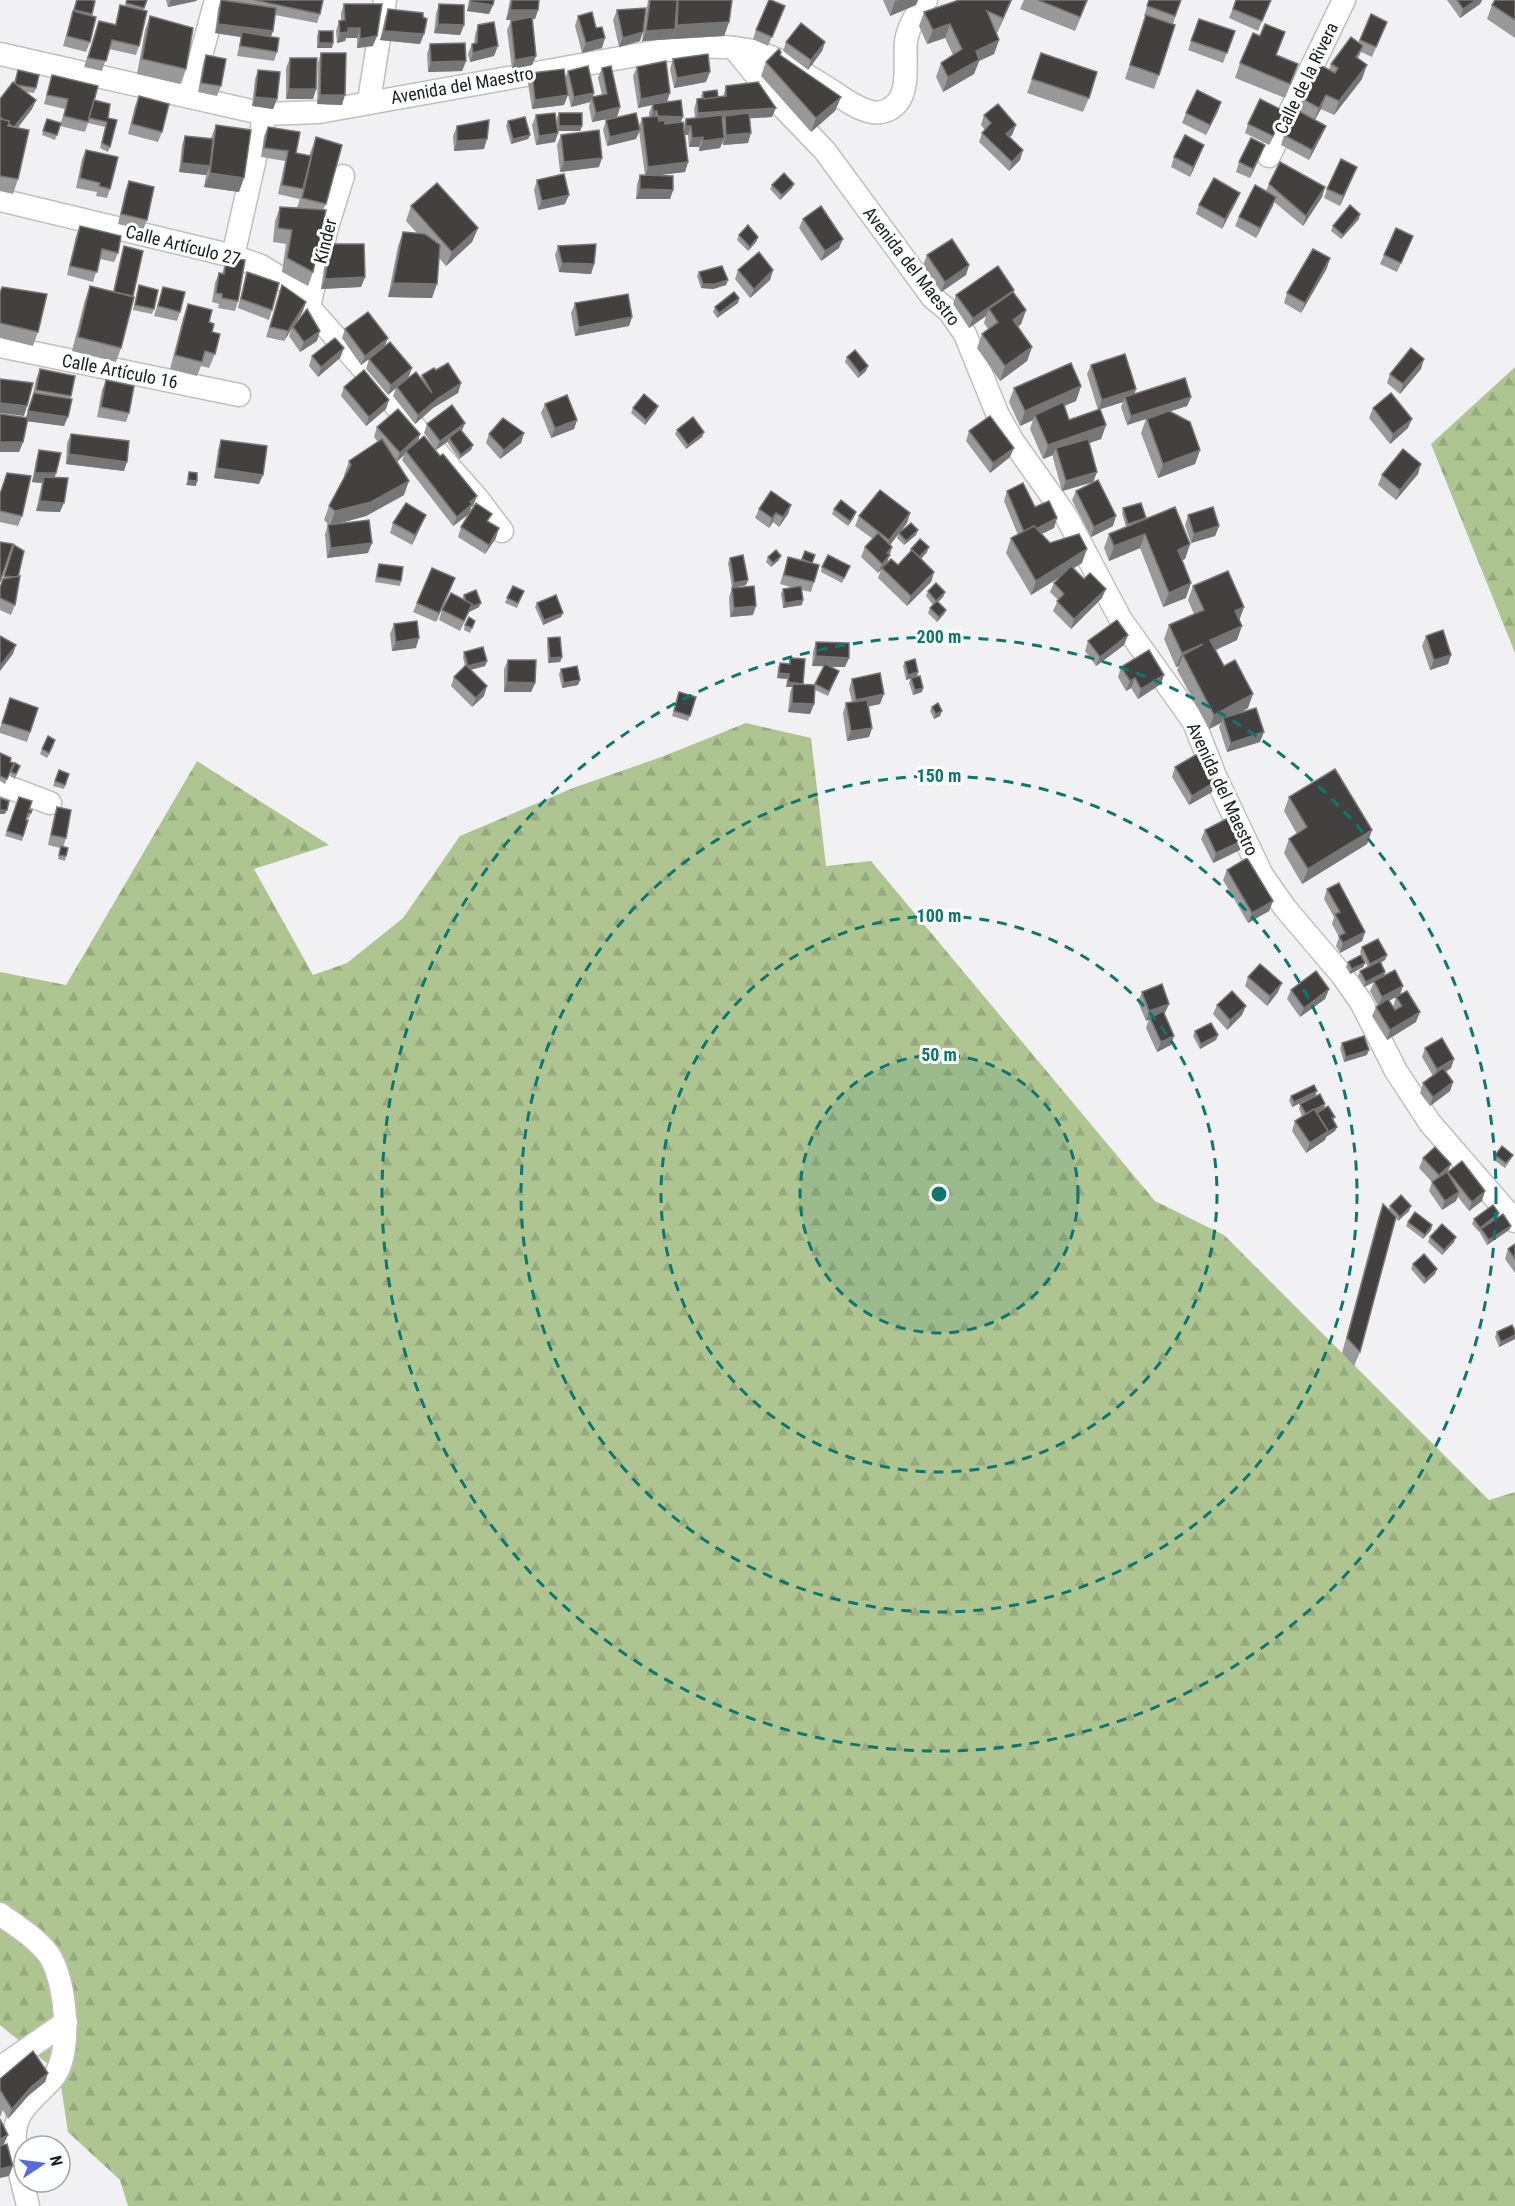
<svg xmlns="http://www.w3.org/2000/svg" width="1515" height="2206" viewBox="0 0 1515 2206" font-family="'Roboto Condensed',sans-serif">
<defs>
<pattern id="forest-firs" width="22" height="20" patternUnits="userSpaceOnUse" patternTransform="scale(1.5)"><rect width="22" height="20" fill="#afc591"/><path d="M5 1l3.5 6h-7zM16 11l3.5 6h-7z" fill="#96a97d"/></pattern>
</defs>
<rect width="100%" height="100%" fill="#f1f1f3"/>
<!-- forest -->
<g fill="url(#forest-firs)">
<path d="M1515,367v286l-84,-209z"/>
<path d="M746,723l65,15 15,128 45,-5 284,340 69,34 265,265 26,-8v714h-1387l-8,-26 -52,-48 -9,-59 -59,-48v-1053l66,13 131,-224 132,84 -75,24 59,106 34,-12 56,-45 57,-82 113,-48 91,-32z"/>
</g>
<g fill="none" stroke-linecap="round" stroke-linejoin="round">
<defs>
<g id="street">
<path d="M734,48l42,52 49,51 108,147 16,13 16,23 32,79 15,27 54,76 55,104 73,102 21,54 47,99 23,33 57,67 19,27 35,69 34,52 85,98"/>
<path d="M0,54l265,60 54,-2 340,-61c33,-4 68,-8 100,2 27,8 49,23 73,38 12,8 25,18 40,21 9,2 19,-2 25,-9 13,-15 7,-44 9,-62 2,-14 12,-30 20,-41"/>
<path d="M190,96l26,-96"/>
<path d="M369,101l16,-101"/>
<path d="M1269,156l75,-156"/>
<path d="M0,200l233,56 28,10 26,16 190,216 25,33"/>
<path d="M233,256l32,-142"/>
<path d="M309,307l18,-80 16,-51"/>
<path d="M0,346l239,49"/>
<path d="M0,784l50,19"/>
<path d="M0,1914c16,12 37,24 49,41 17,25 23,94 6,120 -11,16 -34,29 -39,50 -5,23 7,58 12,81"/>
<path d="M0,2068l66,-46"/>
</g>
</defs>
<!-- street casing -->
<use href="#street" stroke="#bfbfc1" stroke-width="25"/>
<!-- street -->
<use href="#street" stroke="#fff" stroke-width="22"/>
</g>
<!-- wall -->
<g fill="#9a999a" fill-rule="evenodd">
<path d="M76,0h15l4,1 -4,15 -1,26 -4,10 -23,-6 7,-25 3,-10z"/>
<path d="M127,0h20l-4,10 -4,36 -3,9 -27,-6 -7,22 -18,-4 15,-46 16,3 5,-19 5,1z"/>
<path d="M166,0h31l-1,1 -28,6z"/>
<path d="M221,0h102l-3,14 -3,9 -42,-8 -2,16 -2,5 6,16 -3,9 -37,-5 4,-19 -26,-4 3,-24z"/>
<path d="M469,0h25l-5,14 -22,-3z"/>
<path d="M510,0h29l-1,10 -3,9h-3l4,37 -4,9 -20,4 -5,-39 4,-9 5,-1h-10z"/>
<path d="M648,0h84l-3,22 -5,14 -82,5z"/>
<path d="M883,0h35l-2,5 -26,11z"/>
<path d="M1012,0l-15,33 -2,-1 4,8 -5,14 -15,7 -5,13 -31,18 -7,-15 5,-14 12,-8 -8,-17 -18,6 -8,-18 5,-14z"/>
<path d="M1024,0h64l-13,31 -55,-22z"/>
<path d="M1149,0h32l-8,24 -14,51 -5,14 -29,-10 20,-63h-1z"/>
<path d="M1236,0h35l-13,31 -29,-13z"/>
<path d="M1447,0h35l-2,4 -20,14z"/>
<path d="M1515,0v38l-28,-19 5,-14z"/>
<path d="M344,4l29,42 -16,2v-10h-11l-1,3 -8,2 -1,-12 3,-10h2v-8z"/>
<path d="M439,4l25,21 -4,10 -26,-2 2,-19z"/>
<path d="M388,9l32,35 -40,-4 5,-22z"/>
<path d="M617,10l23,31 -21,6 -6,-27z"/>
<path d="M1371,14l16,8 -4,9 -11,26 -11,-5 -3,7 4,20 -28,36 -13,-6 -6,11 11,6 -4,9 -13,25 -28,-15 3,-10 12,-23 5,-14 28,-28 2,-6 27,-21z"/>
<path d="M781,15l-13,31 -15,-7 3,-9z"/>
<path d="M150,16l36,53 -6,15 -43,-10 8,-44z"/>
<path d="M578,16l18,12 6,20 -20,5 -7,-27z"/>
<path d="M1199,19l36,12 -12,32 -35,-13z"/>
<path d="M478,25l16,31 -24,6 -2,-8 4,-10h2l1,-9z"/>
<path d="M319,31l14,12 -1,5h-15v-12z"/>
<path d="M786,42h39l-3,9 -14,19 -25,-19z"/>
<path d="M430,44l36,17 -4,10 -34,1 -1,-18z"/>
<path d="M321,53l21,52 -25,-1 1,-41z"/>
<path d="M1041,53l48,45 -6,14 -56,-19z"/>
<path d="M206,55l15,31 -4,10 -19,-4 5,-28z"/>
<path d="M780,55l61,42 -6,14 -24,21 -50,-56 5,-14z"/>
<path d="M1276,55l22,9 -13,34 -50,-20 5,-15z"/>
<path d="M290,58l26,31 -3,10h-27v-31z"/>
<path d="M673,59l33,23 -32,6 -4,-19z"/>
<path d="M637,67l30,35 16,24 3,-7 9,-1 -1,-9 3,-10h5l-1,-3 2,-4 15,5h5l3,-11 46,31 -22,1 -2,25 -25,2 -1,-3 -2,6 -21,3v-4h-10l-1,-12h-4l4,27 -3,10 -28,3 16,15 -3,9h-34l1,-15 3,-9h5l-6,-44 -3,8 -29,7 -4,-16 3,-10 33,7 3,-9 7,-1v-4l3,-8 -14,3 -5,-32z"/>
<path d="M602,68l18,39 -3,10 -25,5 -3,-15 1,-5 -19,5 -4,-17 -3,15 -32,4 -4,-26 4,-10 33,6 3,-8 26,22 -1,4 9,-2 -4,-17z"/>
<path d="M18,70l18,18 -2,5 -9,-1 11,8 -4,9 -14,19v51l-5,15 -13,-3v-92l14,-16z"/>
<path d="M258,70l19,29 -4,10 -21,-3 3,-27z"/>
<path d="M52,75l42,25 14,18 2,29 -2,5 -8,-4 5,-21 -17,-4 -3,9 -25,-6 5,-17 -21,-5z"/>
<path d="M139,96l23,36 -4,10 -30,-8 7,-28z"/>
<path d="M1218,111l-12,24 -24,-12 4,-10z"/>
<path d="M559,113l23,13 -2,5h-22l-3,11 -19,3 -4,-20 4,-10 21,13v-11z"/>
<path d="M984,115l32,10 -4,10 -2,2 13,13 -3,10 -11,11 -30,-29 3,-9 3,-3 -4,-5z"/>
<path d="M47,119l14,4 -6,17 -13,-5z"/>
<path d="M508,121l22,14 -2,4 -17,5 -5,-18z"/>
<path d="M1281,121l-12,24 -24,-12 3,-9z"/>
<path d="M216,125l23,67 -35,-5 2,-12 -27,-3 3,-27 3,-9 26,2z"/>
<path d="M457,126l27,23 -30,2 -1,-15z"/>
<path d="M268,127l28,26 13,3 7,-19 10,67 -3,6 -10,62 -5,14 -26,-14 4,-28 -13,-2 2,-21 5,-14 17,1 3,-10 -1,1 -21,-5 7,-33 -24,-4 3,-21z"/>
<path d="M561,135l38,32 -39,5 -3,-27z"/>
<path d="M1265,145l-4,10 -11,23 -14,-6 3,-10z"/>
<path d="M86,150l24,39 -3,9 -11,-2 1,-4 -21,-4 6,-29z"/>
<path d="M1200,155l-10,22 -19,-10 3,-10z"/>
<path d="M1357,167l-17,39 -16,-8 3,-9z"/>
<path d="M537,180l28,24 -27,6 -4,-20z"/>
<path d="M129,181l18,39 -4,10 -25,-6 7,-33z"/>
<path d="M1269,184l56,3 -3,10 -19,29 -29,-24 -18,36 -21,-12 4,-9 27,-26z"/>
<path d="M772,185l20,3 -12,12 -10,-11z"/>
<path d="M1240,193l-4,9 -14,27 -26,-15 3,-9z"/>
<path d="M411,206l67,22 -6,14 -26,24 -7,-8 -7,40 -44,-1 10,-51 5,-14 14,1 -11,-12z"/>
<path d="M803,219l36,29 -18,13 -22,-33z"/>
<path d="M1359,219l-18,20 -10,-8 2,-5z"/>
<path d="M80,226l38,27 -4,9 -14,-3 -7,23 -26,-7 9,-39z"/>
<path d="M739,235l19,2 -2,5 -8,9 -11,-11z"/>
<path d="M1413,236l-16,36 -17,-8 4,-9z"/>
<path d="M330,244l35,33 -4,10 -40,2 5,-36z"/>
<path d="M124,246l-3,102 -5,14 -44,-11 13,-51 5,-14 23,5 8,-35z"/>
<path d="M558,246l36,18 -3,10 -32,-2 -4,-17z"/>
<path d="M927,255l42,10 -3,10 -25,17 -18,-27z"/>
<path d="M227,257l11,44 -3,10 -17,-3 1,-4 -7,-2 3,-19 4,-10 3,1 2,-7z"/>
<path d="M1327,268l-26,45 -17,-10 3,-10z"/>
<path d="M738,270h35l-3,10 -20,18 -15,-19z"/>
<path d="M247,272l25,38 -3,10 -31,-12 6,-26z"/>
<path d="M699,272l29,8 -2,5 -13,4 -12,-1 -4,-12z"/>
<path d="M139,285l15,24 -2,5 -19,-4z"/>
<path d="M282,285l21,26 -8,13 22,17 -17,11 -11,-16 3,-8 -8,13 -18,-4z"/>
<path d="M163,287l17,25 -3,9 -23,-5z"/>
<path d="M1014,290l-1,2 13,18 -5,14 -3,3 14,20 -5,14 -27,20 -23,-33 5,-14 6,-5 -4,-6 2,-7 -17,12 -16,-24 3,-9z"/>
<path d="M0,293l38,39 -5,14 -33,-8z"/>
<path d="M739,298l-1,5 -21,15 -4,-6 2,-5z"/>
<path d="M575,303l57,14 -3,9 -54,10 -4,-23z"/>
<path d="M188,304l21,18 3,10 3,22 -6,14 -8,-2 -4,10 -27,-7 13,-51z"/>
<path d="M345,329l40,17 27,22 -4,10h13l1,-3 14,-5 25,13 -3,10 -25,15 -18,16 -22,-28 3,-8 -8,7 -22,-26 3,-10 -8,6 -19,-27z"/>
<path d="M344,348l-4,10 -22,19 -9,-11 3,-10z"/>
<path d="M847,357l19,14 -8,7 -13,-16z"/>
<path d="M1091,365l45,24 -2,5 57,3 -4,9 -16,5 29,39 -5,14 -37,14 -17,-45 5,-14 -19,6 -6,-18 2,-5 -23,7 6,16 -5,14 -12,4 8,29 -4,10 -31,9 -9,-33v-3l-10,4 -13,-30 3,-9 -13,6 -11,-24 5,-14 67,-2 -5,15 -12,5 5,14 29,-10 -11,-36z"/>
<path d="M40,369l31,27 -7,30 -36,-5 -5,21 -4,10h-19l26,-34 7,-24 3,-15z"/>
<path d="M1421,369l-21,25 -13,-11 3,-9z"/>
<path d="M106,380l23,33 -3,9 -29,-5 5,-27z"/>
<path d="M344,387l42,22 -20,17 -25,-30z"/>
<path d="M545,404l32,16 -3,9 -23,9 -10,-25z"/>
<path d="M658,406l-2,5 -11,14 -14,-12 2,-5z"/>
<path d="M1373,408l35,20 -18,16 -21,-26z"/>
<path d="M465,423l-3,8 11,14 -2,5 -12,9 -12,-17 -11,8 -12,-17 3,-9z"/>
<path d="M377,427l43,7 -2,7 55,65 -2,1 -2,7 -16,12 -51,-66 2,-5 -7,7 7,33 -38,21 -30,8 32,29 -41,5 -2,-24 3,-9h1l-5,-5 5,-14 16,-29 -1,-2 5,-14 29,-19 -4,-5z"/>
<path d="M677,430l27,2 -2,5 -16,12 -11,-15z"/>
<path d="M969,431l41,26 -20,16 -24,-32z"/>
<path d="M524,433l-3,10 -21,16 -14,-16 3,-9z"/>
<path d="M71,434l53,37 -58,-7 1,-21z"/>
<path d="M221,440l38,44 -45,-6 4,-28z"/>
<path d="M39,450l16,27 5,35 -24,-1 6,-28 -10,-1 4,-22z"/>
<path d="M1418,474l-22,26 -18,-15 4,-10z"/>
<path d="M1007,491l28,16 22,11 -3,10 -13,6 9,9 32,20 -9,5 29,30 -31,31 -18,-18 5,-11 -8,-8 4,-9 5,-5 -28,17 -25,-42 5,-15 7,-3 -14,-34z"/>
<path d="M1076,491l37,35 -22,11 -19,-37z"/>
<path d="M0,493l22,23 -4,10 -18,-4z"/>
<path d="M791,505l-3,9 -9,13 -6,-5 -4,6 -14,-10 4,-9z"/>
<path d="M1123,508l23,11 44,25 -5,15 -3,1 4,38 -23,9 -23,-59 -31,13 -5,-13 5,-14 17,-7 -4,-14z"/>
<path d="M834,509l20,8 -6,9 -16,-12z"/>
<path d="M910,513l-3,10 -17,22 2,2 -5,16 11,2 11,-12 2,-4 16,3 -6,7 13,13 -3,10 -24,24 -29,-28 3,-8 -3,3 -17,-16 4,-10 8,-8 -18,-13 4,-10z"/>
<path d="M426,515l-4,9 -10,21 -22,-12 3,-10z"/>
<path d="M1188,515l31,11 -4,10 -24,7 -6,-18z"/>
<path d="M489,522l7,16 -11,16 -27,-17 3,-10z"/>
<path d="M899,533l17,2 -12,10 -7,-7z"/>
<path d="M14,545l4,32 -3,28 -4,10 -11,-5v-22z"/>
<path d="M805,551l7,12 2,19 -3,10 -9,-2v15l-19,3 -2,-14 2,-5 11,-1 -14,-4 8,-27 13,3z"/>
<path d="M768,557l11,3 -8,7 -5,-5z"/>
<path d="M730,558l18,22 -2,5 -14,3 -4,-25z"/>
<path d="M379,564l22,17 -1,5 -25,-4 2,-13z"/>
<path d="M850,566l-8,17 -21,-11 1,-5z"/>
<path d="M513,586l11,5 -7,17 -12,-5z"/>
<path d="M1193,586l51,21 -5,13 -2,20 -22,10 33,58 -8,5 20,29 -33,10 -8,-25 2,-4 -12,6 -32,-59 2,-4 -3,1 -12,-28 5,-14 25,-11 -6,-14z"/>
<path d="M451,588l-15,34 -23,-10 4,-9z"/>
<path d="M732,588l21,27 -23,2 -1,-20z"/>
<path d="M928,591l17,1 -2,5 -5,5 8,8 -2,4 -7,8 -9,-9 2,-5 3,-3 -7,-9z"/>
<path d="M464,595l15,12 -10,5 -9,19 -21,-11 3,-10 20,-11z"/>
<path d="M537,603l24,14 -18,8 -8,-18z"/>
<path d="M475,621l-5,12 -6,-3 1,-5z"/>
<path d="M394,624l22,24 -24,3 -2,-17z"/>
<path d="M1128,635l-4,10 -28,21 -11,-15 3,-10z"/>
<path d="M1426,636l25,19 -3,9 -18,6 -8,-24z"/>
<path d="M548,638l14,19 -2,5 -12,1 -1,-20z"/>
<path d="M816,642l29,25h-16l10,4 -2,5 -9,20 -13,-6 -1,14 -4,10 -22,-2 2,-19 2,-6h-6l1,-8 -10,-1 1,-11 2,-4h9l1,-5 12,26 13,1 9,-19h-12l1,-14z"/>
<path d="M464,652l23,9 -2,5 -15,4 14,26 -12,11 -21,-21 3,-9 11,-11 -2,-9z"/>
<path d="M508,660l27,23 -4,9h-27v-23z"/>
<path d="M905,662l12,15 5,15 -9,3 -4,-12 2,-5 -5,2 -3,-14z"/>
<path d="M1121,667l40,17 -23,15 -7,-11 -5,3 -8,-14z"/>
<path d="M561,669l17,16 -16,3 -3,-14z"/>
<path d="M852,679l28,25 -11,2 3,22 -3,9 -22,4 -4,-28 3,-10 6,-1 -3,-13z"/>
<path d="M679,692l17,5 -8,24 -16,-5z"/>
<path d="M10,698l28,10 -11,34 -27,-9v-5z"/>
<path d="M932,707l8,9 -6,3 -4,-8z"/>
<path d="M54,745l-7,13 -7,-4 2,-5z"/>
<path d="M0,753l10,9 4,1 -9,21 -5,-3z"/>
<path d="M15,763l5,3 -5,13 -5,-3z"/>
<path d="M1175,767l37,25 -23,13 -17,-28z"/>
<path d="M59,770l10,4 -5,15 -11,-3z"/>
<path d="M19,797l12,16 -2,5h-2l-1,2h2l-6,21 -17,-5z"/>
<path d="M1289,797l83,33 -5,14 -65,40 -18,-31 5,-14 8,-5 -13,-23z"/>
<path d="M57,807l9,31 -3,9 3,9 -1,5 -7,-2 2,-11 -12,-3 6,-29z"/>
<path d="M1205,830l35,20 -27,13 -12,-24z"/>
<path d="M1227,870l46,31 -4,10 -21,12 -25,-43z"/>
<path d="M1327,889l38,43 -3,9 -22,12 -4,-7 3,-9 -7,-13 2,-7 -10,-18z"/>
<path d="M1362,947l25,8 -2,5 -5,2 4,14 16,19 16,27 -29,18 -15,-24 4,-9 2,-1 -8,-15 4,-9 -10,5 -6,-11 2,-5 8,-4 -8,-15zM1396,997l-3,10 2,3 -6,-9z"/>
<path d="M1348,962l17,1 -2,4 -13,7 -4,-7z"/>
<path d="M1248,977l30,15 -11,14 -22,-20z"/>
<path d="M1329,989l-4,10 -25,18 -13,-18 4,-9z"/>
<path d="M1142,992l23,21h-1l7,32 -14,7 -11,-24 3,-9 -3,2 -8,-19z"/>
<path d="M1217,1005l25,10 -15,15 -14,-16z"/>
<path d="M1195,1031l23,4 -2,5 -16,9 -7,-13z"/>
<path d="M1342,1043l25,12 -23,7 -4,-14z"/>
<path d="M1425,1048l29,11 -3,9 -5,4 7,10 -3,9 -20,15 -10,-13 3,-10 10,-7 -11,-19z"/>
<path d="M1317,1091l-2,5 1,17 19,4 -2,4 2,10 -9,6 -1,3 -19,13 -14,-22 3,-10 7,-5 -3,-7 1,-5 15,-8 -23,11 -3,-7 2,-4z"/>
<path d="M1495,1155h18l-2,4 -6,9 -11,-8z"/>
<path d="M1423,1158l25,16v-2l34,29 -13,10 -11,-14 -2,4 -14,9 -13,-19 3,-9 -13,-14z"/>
<path d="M1383,1204l6,6 1,-4 19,5 -11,10 -2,-3 -36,134 -6,14 -12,-13 36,-135z"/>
<path d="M1499,1213l-1,5 13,8 -2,4 -22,15 -7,-12v-2l-1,1 -7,-8 2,-5z"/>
<path d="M1408,1222l24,3 -1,5 -8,9 -17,-13z"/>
<path d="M1430,1237h26l-2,5 -12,13 -14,-13z"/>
<path d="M1515,1244v29l-10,-14 3,-10z"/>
<path d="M1413,1264l22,10 -11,10 -13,-15z"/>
<path d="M1515,1331v8l-16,8 -4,-10 2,-5z"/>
<path d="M48,2073l-3,9 -17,14 -20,23 -5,-9 -3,7v-38z"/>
</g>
<!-- shaded-wall -->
<g fill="#777676">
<path d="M171,0h26l-1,1 -28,6z"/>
<path d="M899,0h19l-2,5 -26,11 5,-15z"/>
<path d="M1011,0h1l-15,33 6,-15z"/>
<path d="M1476,0h6l-2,4 -20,14 3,-9z"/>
<path d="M471,2l22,3 -4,9 -22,-3z"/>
<path d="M510,10h28l-3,9 -29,1z"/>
<path d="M729,22l-5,14 -52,3 5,-14z"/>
<path d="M218,24l55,7 -4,10 -27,-9 -1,5 -26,-4z"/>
<path d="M438,24l26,1 -4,10 -26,-2z"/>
<path d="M950,24l-5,14 -18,6 6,-14z"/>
<path d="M348,28h12l-3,10h-11l-1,3 -8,2 3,-10z"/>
<path d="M675,29l-3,10 -30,2 4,-10z"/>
<path d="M384,31l40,3 -4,10 -40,-4z"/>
<path d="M643,32l-3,9 -21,6 4,-9z"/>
<path d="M377,36l-4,10 -16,2 3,-9z"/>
<path d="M605,38l-3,10 -20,5 4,-10z"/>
<path d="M999,40l-5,14 -15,7 -5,13 -31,18 5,-15 28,-26z"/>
<path d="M825,42l-3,9 -14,19 3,-10z"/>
<path d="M319,43h14l-1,5h-15z"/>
<path d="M498,46l-4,10 -24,6 3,-9z"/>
<path d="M536,56l-4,9 -20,4 3,-9z"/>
<path d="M466,61l-4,10 -34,1 3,-10z"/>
<path d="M1367,65l-5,14 -28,36 5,-14z"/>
<path d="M710,72l-4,10 -32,6 3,-10z"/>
<path d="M289,89h27l-3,10h-27z"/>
<path d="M594,93l-4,9 -19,5 3,-10z"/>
<path d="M670,93l-3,9 -29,6 3,-9z"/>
<path d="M320,95h25l-3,10 -25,-1z"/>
<path d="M568,95l-4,10 -32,4 3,-9z"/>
<path d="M1326,95l-5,14 -8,13 6,-14z"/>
<path d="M255,97l22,2 -4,10 -21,-3z"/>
<path d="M841,97l-6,14 -24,21 5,-14z"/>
<path d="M36,100l-4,9 -22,28 4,-9z"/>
<path d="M1221,102l-3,9 -12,24 4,-10z"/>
<path d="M620,107l-3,10 -25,5 4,-9z"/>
<path d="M776,108l-4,9 -47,3v-4l-2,4 -28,2 3,-9z"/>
<path d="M653,111h4l-4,10 -3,-1z"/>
<path d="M1284,111l-3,10 -12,24 4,-9z"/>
<path d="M658,116l25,1 -4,9h-25z"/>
<path d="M1016,125l-4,10 -10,8 4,-9z"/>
<path d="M559,126h23l-2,5h-22z"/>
<path d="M686,126h5l-3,9h-5z"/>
<path d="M1326,126l-4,9 -13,25 3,-10z"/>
<path d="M640,130l-4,9 -29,7 3,-9z"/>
<path d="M558,133l-3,9 -19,3 3,-9z"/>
<path d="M751,133l-3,10 -25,2 3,-10z"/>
<path d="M530,135l-2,4 -17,5 2,-5z"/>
<path d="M703,137l-4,10h-10l3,-9z"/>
<path d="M724,138l-4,10 -21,3 4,-10z"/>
<path d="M487,139l-3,10 -30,2 3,-10z"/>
<path d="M1204,145l-4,10 -10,22 3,-10z"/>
<path d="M1265,145l-4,10 -11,23 3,-9z"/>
<path d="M1023,150l-3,10 -11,11 3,-9z"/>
<path d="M602,158l-3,9 -39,5 4,-10z"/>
<path d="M688,162l-3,10 -40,5 3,-10z"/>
<path d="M182,163l28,3 -4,9 -27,-3z"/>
<path d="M1357,167l-4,10 -13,29 3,-10z"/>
<path d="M210,173l34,5 -5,14 -35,-5z"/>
<path d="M794,184l-2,4 -12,12 2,-5z"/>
<path d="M1325,187l-3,10 -19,29 3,-10z"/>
<path d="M640,189l33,1 -3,9h-34z"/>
<path d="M1240,193l-4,9 -14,27 3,-10z"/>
<path d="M569,195l-4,9 -27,6 4,-9z"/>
<path d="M1276,197l-3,9 -17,32 4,-10z"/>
<path d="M1360,214l-1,5 -18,20 2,-4z"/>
<path d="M478,228l-6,14 -26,24 6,-14z"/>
<path d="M758,237l-2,5 -8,9 2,-4z"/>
<path d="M843,239l-4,9 -18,13 4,-10z"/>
<path d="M1330,258l-3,10 -26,45 4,-10z"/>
<path d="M562,263l32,1 -3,10 -32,-2z"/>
<path d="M969,265l-3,10 -25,17 4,-10z"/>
<path d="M773,270l-3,10 -20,18 4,-9z"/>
<path d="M365,277l-4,10 -40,2 4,-10z"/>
<path d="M728,280l-2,5 -13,4 -12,-1 2,-4z"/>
<path d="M393,283l44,1 -5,14 -44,-1z"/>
<path d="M1014,290l-3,10 -22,9 -3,7 -17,12 4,-10z"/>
<path d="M739,298l-1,5 -21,15 2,-5z"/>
<path d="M306,302l-3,9 -19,30 4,-10z"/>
<path d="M1026,310l-5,14 -14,10 6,-14z"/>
<path d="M632,317l-3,9 -54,10 4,-9z"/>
<path d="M320,331l-3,10 -17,11 4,-10z"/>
<path d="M388,338l-4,10 -23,17 4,-9z"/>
<path d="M1032,347l-5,14 -27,20 5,-15z"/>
<path d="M344,348l-4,10 -22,19 3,-10z"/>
<path d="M1424,359l-3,10 -21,25 3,-10z"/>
<path d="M868,366l-2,5 -8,7 2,-5z"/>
<path d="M412,368l-4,10 -20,17 3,-10z"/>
<path d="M461,383l-3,10 -25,15 -18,16 3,-9 19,-16z"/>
<path d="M1081,386l-5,15 -40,17 -1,-3 -2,5 -13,6 5,-15z"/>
<path d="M1136,389l-3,10 -8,-2 -2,5 -25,8 4,-10z"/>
<path d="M1191,397l-4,9 -60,19 4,-9z"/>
<path d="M389,400l-3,9 -20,17 3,-9z"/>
<path d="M0,403l27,3 -3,10 -24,-3z"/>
<path d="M658,406l-2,5 -11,14 1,-5z"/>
<path d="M28,411l40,6 -4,9 -39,-5z"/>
<path d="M1412,419l-4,9 -18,16 3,-10z"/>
<path d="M577,420l-3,9 -23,9 4,-10z"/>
<path d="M465,423l-4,9 -12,6 -2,4 -11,8 4,-9z"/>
<path d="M1106,425l-5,14 -43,15 -2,-6 -3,7 -10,4 5,-14z"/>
<path d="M704,432l-2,5 -16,12 2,-4z"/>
<path d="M524,433l-3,10 -21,16 4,-9z"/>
<path d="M420,434l-3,10 -11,7 -2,4 -8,7 4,-9z"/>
<path d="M0,442h23l-4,10h-19z"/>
<path d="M473,445l-2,5 -12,9 2,-4z"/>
<path d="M1014,448l-4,9 -20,16 3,-10z"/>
<path d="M1200,450l-5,14 -37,14 5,-14z"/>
<path d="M69,454l58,8 -3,9 -58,-7z"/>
<path d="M1421,464l-3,10 -22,26 4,-10z"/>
<path d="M217,468l46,7 -4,9 -45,-6z"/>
<path d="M1097,472l-4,10 -31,9 4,-10z"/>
<path d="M35,473h21l-3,10 -9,-6 -2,6 -10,-1z"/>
<path d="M188,480l9,1 -1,5 -10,-1z"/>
<path d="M409,481l-5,14 -38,21 -36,10 5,-15z"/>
<path d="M477,496l-4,10 -2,1 -2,7 -16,12 4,-9 13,-15z"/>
<path d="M40,501l24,2 -4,9 -24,-1z"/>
<path d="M791,505l-3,9 -9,13 4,-10z"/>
<path d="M856,512l-2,5 -6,9 2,-5z"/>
<path d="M776,513l-3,9 -4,6 3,-10z"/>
<path d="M910,513l-3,10 -21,27 3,-10z"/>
<path d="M426,515l-4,9 -10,21 3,-10z"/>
<path d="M1116,516l-3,10 -22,11 3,-10z"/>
<path d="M1057,518l-3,10 -33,16 4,-10z"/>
<path d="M1219,526l-4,10 -24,7 3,-9z"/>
<path d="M499,528l-3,10 -11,16 4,-9z"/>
<path d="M918,530l-2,5 -12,10 2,-4z"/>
<path d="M1145,534l-5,14 -31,13 5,-15z"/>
<path d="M372,543l-4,10 -41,5 4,-10z"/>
<path d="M1190,544l-5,15 -12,5 5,-14z"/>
<path d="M892,547l-6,18 -4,3 -4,5 9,-20z"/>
<path d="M929,547l-2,5 -9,10 1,-5z"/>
<path d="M1087,549l-5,14 -51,32 5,-14z"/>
<path d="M781,556l-2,4 -8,7 2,-4z"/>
<path d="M934,572l-3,10 -24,24 4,-10z"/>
<path d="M455,578l-4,10 -15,34 3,-9z"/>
<path d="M748,580l-2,5 -14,3 2,-5z"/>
<path d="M1191,583l-5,15 -23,9 6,-14z"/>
<path d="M1106,589l-4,9 -31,31 3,-10z"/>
<path d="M945,592l-2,5 -9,9 2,-5z"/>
<path d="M803,600l-1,5 -19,3 2,-5z"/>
<path d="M481,603l-2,4 -10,5 -9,19 11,-24z"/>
<path d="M756,606l-3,9 -23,2 4,-9z"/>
<path d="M1244,607l-5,14 -4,-10z"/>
<path d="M946,610l-2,4 -7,8 2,-5z"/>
<path d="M563,613l-2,4 -18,8 1,-5z"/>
<path d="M1242,626l-5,14 -32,15 5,-15z"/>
<path d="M1128,635l-4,10 -28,21 4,-9z"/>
<path d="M419,638l-3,10 -24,3 4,-9z"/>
<path d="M1203,644l-20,11 -4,11 -3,1 6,-14z"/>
<path d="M16,645l-3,9 -13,17v-5z"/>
<path d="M1451,655l-3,9 -18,6 4,-10z"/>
<path d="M816,656l33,2 -4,9 -33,-1z"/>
<path d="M562,657l-2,5 -12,1 2,-5z"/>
<path d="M487,661l-2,5 -19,5 2,-5z"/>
<path d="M918,672l-1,5 -11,3 2,-5z"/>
<path d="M779,673l10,1 -2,5 -10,-1z"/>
<path d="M1164,675l-3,9 -23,15 3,-10z"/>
<path d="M1135,678l-4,10 -5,3 4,-10z"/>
<path d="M580,680l-2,5 -16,3 2,-5z"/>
<path d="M507,682l28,1 -4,9h-27z"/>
<path d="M788,682l15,2 -2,4 -8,-4 -1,3h-6z"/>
<path d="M487,686l-3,10 -12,11 4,-9z"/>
<path d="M923,688l-1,4 -9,3 2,-5z"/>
<path d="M884,694l-4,10 -27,6 3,-10z"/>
<path d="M1253,694l-5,14 -24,13 -1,-3 -2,5 -12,6 5,-14z"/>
<path d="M792,703l22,1 -4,10 -22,-2z"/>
<path d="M942,711l-2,5 -6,3 2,-5z"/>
<path d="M872,728l-3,9 -22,4 4,-10z"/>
<path d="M1264,732l-4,10 -33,10 4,-9z"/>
<path d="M1215,782l-3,10 -23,13 3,-9z"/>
<path d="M0,810h7l-2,4h-5z"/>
<path d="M1372,830l-5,14 -65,40 6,-15z"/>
<path d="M1244,840l-4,10 -27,13 3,-10z"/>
<path d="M1273,901l-4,10 -21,12 4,-10z"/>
<path d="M1365,932l-3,9 -22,12 3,-10z"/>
<path d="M1387,955l-2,5 -16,9 1,-5z"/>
<path d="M1365,963l-2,4 -13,7 2,-5z"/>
<path d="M1385,972l-1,5 -20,10 2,-5z"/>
<path d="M1282,983l-4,9 -11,14 3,-10z"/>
<path d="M1403,986l-3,9 -22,11 4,-9z"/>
<path d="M1329,989l-4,10 -25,18 4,-9z"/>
<path d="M1169,1004l-4,9 -19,8 3,-10z"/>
<path d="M1246,1006l-4,9 -15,15 3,-10z"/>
<path d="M1420,1012l-4,10 -29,18 3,-10z"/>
<path d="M1218,1035l-2,5 -16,9 1,-5z"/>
<path d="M1174,1036l-3,9 -14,7 4,-10z"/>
<path d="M1369,1050l-2,5 -23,7 2,-5z"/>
<path d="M1454,1059l-3,9 -17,11 3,-10z"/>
<path d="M1453,1082l-3,9 -20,15 3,-9z"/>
<path d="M1317,1091l-2,5 -23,11 2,-5z"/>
<path d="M1325,1104l-1,5 -20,10 2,-5z"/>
<path d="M1337,1127l-2,4 -9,6 -1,3 -19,13 4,-10 18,-12z"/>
<path d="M1451,1164l-4,10 -12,11 4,-10z"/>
<path d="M1485,1191l-3,10 -13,10 3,-9z"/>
<path d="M1459,1192l-3,9 -14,9 3,-9z"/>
<path d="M1411,1206l-2,5 -11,10 2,-4z"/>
<path d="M1499,1213l-2,5 -16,11 -2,3 1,-4z"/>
<path d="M1432,1225l-1,5 -8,9 2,-4z"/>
<path d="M1511,1226l-2,4 -22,15 2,-5z"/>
<path d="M1456,1237l-2,5 -12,13 2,-5z"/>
<path d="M1437,1269l-2,5 -11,10 2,-5z"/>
<path d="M1515,1335v4l-16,8 2,-5z"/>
<path d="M48,2073l-3,9 -17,14 -20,23 4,-10 19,-22z"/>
<path d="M8,2135l-4,9 -4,2v-7z"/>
<path d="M13,2166l-4,10 -9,2v-9z"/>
</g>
<!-- building -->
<g fill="#434140" stroke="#777676" stroke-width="1.5">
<path d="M77,0h14l4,1 -3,13 -18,-4z"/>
<path d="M127,0h20l-3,8 -18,-5z"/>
<path d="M221,0l55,8 -3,23 -55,-7z"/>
<path d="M254,0h69l-3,14z"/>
<path d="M471,0h23l-1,5 -22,-3z"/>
<path d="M512,0h27l-1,10h-28z"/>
<path d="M650,0h27l-2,29 -29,2z"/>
<path d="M678,0h54l-3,22 -52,3z"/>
<path d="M769,0h2l14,6 -13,31 -16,-7z"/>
<path d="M959,0h52l-8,18 -16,-7 12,29 -23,11 3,9 -31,17 -7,-14 21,-14 -12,-25 -17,6 -9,-18z"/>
<path d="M1038,0h49l-7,17z"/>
<path d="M1149,0h32l-6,16 -28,-10z"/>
<path d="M1236,0h35l-9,21 -29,-12z"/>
<path d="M1457,0h19l-13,9z"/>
<path d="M1495,0h20v20l-23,-15z"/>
<path d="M344,4h38l-5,32 -17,3v-11h-12v4l-8,1 -1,-12 6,-1z"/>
<path d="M439,4l25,1v20l-26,-1z"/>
<path d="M120,5l27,6 -8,35 -27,-6 -6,21 -18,-3 11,-37 17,4z"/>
<path d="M646,8l-3,24 -20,6 -6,-28z"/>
<path d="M388,9l35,4v4l4,2 -3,15 -40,-3z"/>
<path d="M73,11l23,6 -6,25 -23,-6z"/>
<path d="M592,12l4,16 6,-1 3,11 -19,5 -8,-27z"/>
<path d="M1371,14l16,8 -11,25 -16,-7z"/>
<path d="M1146,15l29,10 -16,50 -29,-10z"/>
<path d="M150,16l43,12 -7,41 -44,-10z"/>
<path d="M532,17l4,39 -21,4 -4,-39z"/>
<path d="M1199,19l36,12 -8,22 -36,-12z"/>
<path d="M494,22l4,24 -25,7 -1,-9 5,-1 1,-18z"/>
<path d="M801,23l24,19 -14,18 -25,-18z"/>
<path d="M1265,24l20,8 -9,23 22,9 -8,20 -50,-21 13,-30 7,3z"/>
<rect x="319" y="31" width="14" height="12"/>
<path d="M242,32l37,6 -2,14 -37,-6z"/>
<path d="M1351,37l12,9 -7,11 11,8 -28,36 -13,-6 -7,13 -18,-10 19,-33 15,8 3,-5 -7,-4z"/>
<path d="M465,43l1,18 -35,1 -1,-18z"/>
<path d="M779,49l2,3 -1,3 61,42 -25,21 -50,-56z"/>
<path d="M321,53h25l-1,42h-25z"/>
<path d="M1041,53l56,19 -8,26 -57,-19z"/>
<path d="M708,54l2,18 -33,6 -4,-19z"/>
<path d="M206,55l20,4 -5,27 -20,-3z"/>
<path d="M290,58h27l-1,31h-27z"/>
<path d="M666,61l4,32 -29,6 -4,-32z"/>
<path d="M588,66l6,27 -20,4 -6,-26z"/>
<path d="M611,66l9,41 -24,6 -4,-16 15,-3 -5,-26z"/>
<path d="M564,69l4,26 -33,5 -3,-27z"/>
<path d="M18,70l21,5 -3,13 -19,-3 -2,-2z"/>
<path d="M258,70l22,2 -3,27 -22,-2z"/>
<path d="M52,75l46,11 -10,36 -24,-6 4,-17 -21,-4z"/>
<path d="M13,82l23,18 -22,27 -6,-4 1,-2 -5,-1 -4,-3v-18z"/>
<path d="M758,82l18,26 -78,5 -1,-14 29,-3v-10z"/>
<path d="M717,90l1,7 -14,2 -1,-7z"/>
<path d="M1197,90l24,12 -11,23 -24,-12z"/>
<path d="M139,96l30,8 -7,28 -30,-8z"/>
<path d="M1260,99l24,12 -11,25 -25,-12z"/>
<path d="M94,100l16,4 -2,14 9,2 -7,27 -8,-4 5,-21 -18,-4z"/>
<path d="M681,100l2,17 -25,-1 1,5 5,-1 1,4 18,-2 5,40 -40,5 -6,-49 16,-2 -1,-5h-4v-7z"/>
<path d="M998,104l18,21 -10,9 17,16 -11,12 -30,-29 9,-10 -7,-8z"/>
<path d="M1297,110l29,16 -14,24 -28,-15z"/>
<path d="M555,113l3,20 -19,3 -3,-21z"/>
<rect x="559" y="113" width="23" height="13"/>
<path d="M636,113l4,17 -30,7 -4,-17z"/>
<path d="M749,113l2,20 -25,2 -1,-19z"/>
<path d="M722,115l2,23 -21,3v-4l-11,1 -1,-12h-5v-7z"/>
<path d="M525,117l5,18 -17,4 -5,-18z"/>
<path d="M0,119l9,2 -1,5 21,4 -11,49 -18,-3z"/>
<path d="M47,119l14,4 -4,12 -14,-4z"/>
<path d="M489,120l-2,19 -30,2v-15z"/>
<path d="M216,125l35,5 -7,48 -34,-5z"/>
<path d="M268,127l32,5 -4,21 15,3 -8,33 -21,-4 6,-34 -24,-3z"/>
<path d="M599,130l3,28 -38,4 -3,-27z"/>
<path d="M1185,135l19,10 -11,22 -19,-10z"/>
<path d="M185,136l28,3 -3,27 -28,-3z"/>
<path d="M316,137l26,8 -16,59 -24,-6z"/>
<path d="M1251,138l14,7 -12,24 -14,-7z"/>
<path d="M86,150l32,7 -8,32 -11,-3 1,-3 -20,-5z"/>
<path d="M1341,159l16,8 -14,29 -16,-7z"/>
<path d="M1280,162l45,25 -19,29 -37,-32z"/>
<path d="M784,173l10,11 -12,11 -10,-10z"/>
<path d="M564,174l5,21 -27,6 -5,-21z"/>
<path d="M640,175l33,1v14l-33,-1z"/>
<path d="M1214,178l26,15 -15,26 -26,-14z"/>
<path d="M129,181l25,6 -7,33 -26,-6z"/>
<path d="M437,183l41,45 -26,24 -41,-46z"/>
<path d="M1255,185l21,12 -16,31 -21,-11z"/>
<path d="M1350,205l10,9 -17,21 -10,-9z"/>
<path d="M821,206l22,33 -18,12 -22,-32z"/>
<path d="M280,207l46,3 -13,62 -26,-14 5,-28 -14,-2z"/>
<path d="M748,225l10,12 -8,10 -11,-12z"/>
<path d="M80,226l41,10 -3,17 -16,-4 -5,23 -27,-6z"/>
<path d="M1396,228l17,8 -12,27 -17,-8z"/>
<path d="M403,232l22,2 15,11 -3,39 -44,-1z"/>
<path d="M952,239l17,26 -24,17 -18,-27z"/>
<path d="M330,244h34l1,33 -40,2z"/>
<path d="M596,244l-2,20 -32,-1 -4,-17z"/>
<path d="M124,246l19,5 -10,45 -19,-4z"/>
<path d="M1313,249l17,9 -25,45 -18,-10z"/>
<path d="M759,252l14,18 -19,19 -16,-19z"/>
<path d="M227,257l18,3 -7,41 -16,-3v-4l-6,-1 3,-20 5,1z"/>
<path d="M722,266l6,14 -13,4h-12l-4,-12z"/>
<path d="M998,266l16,24 -41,28 -17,-23z"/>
<path d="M247,272l32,11 -7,27 -31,-11z"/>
<path d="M139,285l19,5 -4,19 -19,-4z"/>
<path d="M282,285l24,17 -18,29 -18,-4z"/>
<path d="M90,286l44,11 -13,51 -43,-11z"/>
<path d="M2,287l45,7 -9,38 -38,-9v-30z"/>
<path d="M163,287l22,5 -5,20 -22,-6z"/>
<path d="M734,292l5,6 -20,15 -4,-6z"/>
<path d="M1013,292l13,18 -13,10 19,27 -27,19 -23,-32 16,-12 -9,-13z"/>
<path d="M628,294l4,23 -53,10 -4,-24z"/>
<path d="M188,304l24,6 -3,12 5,2 -2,8 8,2 -5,20 -10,-3 -3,11 -27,-7z"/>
<path d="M307,309l13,22 -16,11 -11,-15z"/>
<path d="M368,312l20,26 -23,18 -20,-27z"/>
<path d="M335,338l9,10 -23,19 -9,-11z"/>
<path d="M390,342l22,26 -21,17 -22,-26z"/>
<path d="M1411,348l13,11 -21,25 -13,-10z"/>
<path d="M855,350l13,16 -8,7 -13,-16z"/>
<path d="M1125,354l11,35 -34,11 -11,-35z"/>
<path d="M448,363l13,20 -24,16 -19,16 -21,-28 19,-15 16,21 -10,-18 12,-7 2,2z"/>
<path d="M1071,363l10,23 -56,25 -11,-23z"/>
<path d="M40,369l35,7 -4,20 -35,-6z"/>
<path d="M364,370l25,30 -20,17 -25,-30z"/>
<path d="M1185,378l6,19 -60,19 -6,-19z"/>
<path d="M0,379l33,4 -6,23 -27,-3z"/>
<path d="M106,380l28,6 -5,27 -28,-6z"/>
<path d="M34,393l38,6 -4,18 -40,-6z"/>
<path d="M1391,393l21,26 -19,15 -20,-26z"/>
<path d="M644,394l14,12 -12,14 -13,-12z"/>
<path d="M567,395l10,25 -22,8 -10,-24z"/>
<path d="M1063,402l6,18 31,-11 6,16 -58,20 -13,-30z"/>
<path d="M452,405l13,18 -25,18 -13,-17z"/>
<path d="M398,409l22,25 -20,19 -23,-26z"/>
<path d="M1169,411l21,11 10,28 -37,14 -16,-45z"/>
<path d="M0,414l28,4 -5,24h-23z"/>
<path d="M990,416l24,32 -21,15 -24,-32z"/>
<path d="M693,417l11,15 -16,13 -11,-15z"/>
<path d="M503,418l21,15 -20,17 -15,-16z"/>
<path d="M460,429l13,16 -12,10 -12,-17z"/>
<path d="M71,434l58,7 -2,21 -58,-8z"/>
<path d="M424,436l16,20 3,-2 34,42 -7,6 2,2 -15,13 -51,-66z"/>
<path d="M382,439l27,42 -38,21 -36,9 -6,-5 22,-41 -2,-4z"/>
<path d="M1088,439l9,33 -31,9 -10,-33z"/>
<path d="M221,440l46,6 -4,29 -46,-7z"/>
<path d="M1403,449l18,15 -21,26 -18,-15z"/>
<path d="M39,450l22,3 -5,20h-21z"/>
<path d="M189,472l8,1v8l-9,-1z"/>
<path d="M7,473l24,3 -9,40 -22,-5v-17z"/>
<path d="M44,477l24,1 -4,25 -24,-2z"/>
<path d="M1098,480l18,36 -22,11 -18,-36z"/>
<path d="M1023,483l12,24 14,-6 8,17 -21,11 -2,-3 -10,6 -17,-41z"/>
<path d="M880,490l30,23 -21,27 -30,-24z"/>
<path d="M771,491l20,14 -8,12 -7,-4 -4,5 -13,-9z"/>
<path d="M841,500l15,12 -6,9 -16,-12z"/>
<path d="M406,503l20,12 -11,20 -22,-12z"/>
<path d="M476,503l16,11 -5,7 12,7 -10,17 -28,-18z"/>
<path d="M1141,503l5,15 -18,6 -5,-16z"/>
<path d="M1175,507l15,37 -12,6 13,33 -22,10 -24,-59 -31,12 -5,-12z"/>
<path d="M1213,507l6,19 -25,8 -6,-19z"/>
<path d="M369,520l3,23 -41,5 -3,-23z"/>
<path d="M911,523l7,7 -12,11 -7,-8z"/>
<path d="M1034,526l16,17 29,-9 8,15 -51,32 -25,-43z"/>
<path d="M878,533l14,14 -5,6 3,2 -8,9 -17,-17z"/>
<path d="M920,539l9,8 -10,10 -8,-8z"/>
<path d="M0,542l13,2 -13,38z"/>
<path d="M14,545l10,6 -6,26h-5l-9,-1z"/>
<path d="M776,550l5,6 -8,7 -5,-6z"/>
<path d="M912,550l22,22 -23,24 -29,-28 9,-9 7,6z"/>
<path d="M805,551l10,4 -3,8 -10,-4z"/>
<path d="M743,555l5,25 -14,3 -4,-25z"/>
<path d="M828,555l22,11 -6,12 -22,-11z"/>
<path d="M788,557l31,8 -5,17 -30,-7z"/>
<path d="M379,564l24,3 -2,14 -24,-4z"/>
<path d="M1071,566l13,13 6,-6 16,16 -32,30 -17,-18 7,-7 -10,-11z"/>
<path d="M432,568l23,10 -16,35 -22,-10z"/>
<path d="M1228,571l16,36 -9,4 7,15 -32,14 14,26 11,-6 18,34 -39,21 -31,-60 20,-11 -21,9 -13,-28 35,-15 -11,-24z"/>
<path d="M20,576l-5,29 -15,-7v-10l3,-9z"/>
<path d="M936,583l9,9 -9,9 -8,-10z"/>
<path d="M513,586l11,5 -6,12 -11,-5z"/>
<path d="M754,586l2,20 -22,2 -2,-20z"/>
<path d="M801,586l2,14 -18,3 -2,-14z"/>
<path d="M476,590l5,13 -10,4 1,-3 -6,-3 -2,-6z"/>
<path d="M451,593l21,11 -8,17 -22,-11z"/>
<path d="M556,595l7,18 -19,7 -7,-17z"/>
<path d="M937,601l9,9 -7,7 -9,-9z"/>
<path d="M469,617l6,4 -3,7 -7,-3z"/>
<path d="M1117,620l11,15 -28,22 -12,-16z"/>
<path d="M417,621l2,17 -23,4 -2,-18z"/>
<path d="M1443,630l8,25 -17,5 -8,-24z"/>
<path d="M0,636l16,9 -16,21z"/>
<path d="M560,637l2,20 -12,1 -2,-20z"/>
<path d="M816,642l33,1v15l-33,-2z"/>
<path d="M483,647l4,14 -19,5 -4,-14z"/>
<path d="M1149,650l15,25 -23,14 -6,-11 -5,3 -9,-14z"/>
<path d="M790,658l15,1 -2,25 -15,-2 1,-8 -10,-1 1,-10 10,1z"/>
<path d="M915,659l3,13 -10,3 -3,-13z"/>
<path d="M508,660h28l-1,23 -28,-1z"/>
<path d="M825,664l14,7 -10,20 -14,-7z"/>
<path d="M466,665l21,21 -11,12 -22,-21z"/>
<path d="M577,666l3,14 -16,3 -3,-14z"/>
<path d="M880,673l4,21 -28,6 -4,-21z"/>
<path d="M920,676l3,12 -8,2 -4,-12z"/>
<path d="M793,684l22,1 -1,19 -22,-1z"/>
<path d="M679,692l17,5 -6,19 -16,-5z"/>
<path d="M10,698l28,10 -8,24 -28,-9z"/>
<path d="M867,700l5,28 -21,3 -5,-28z"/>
<path d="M938,703l4,8 -6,3 -4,-7z"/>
<path d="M1256,708l8,24 -33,11 -8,-25z"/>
<path d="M48,736l7,4 -6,13 -7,-4z"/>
<path d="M0,753l11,5 -1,4 4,1 -7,16 -7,-3z"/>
<path d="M1199,753l16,29 -23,14 -17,-29z"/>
<path d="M15,763l5,3 -4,8 -5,-2z"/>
<path d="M1335,769l37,61 -64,39 -19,-30 18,-12 -18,-30z"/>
<path d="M59,770l10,4 -4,11 -10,-4z"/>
<path d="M19,797l13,4 -3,9h3l-1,3h-3l-2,7h2l-5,16 -16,-5z"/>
<path d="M0,798l9,3 -2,9h-7z"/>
<path d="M57,807l14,3 -5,28 -15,-3z"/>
<path d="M1232,816l12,24 -28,13 -11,-23z"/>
<path d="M61,846l7,2 -2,8 -7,-1z"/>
<path d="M1247,858l26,43 -21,12 -25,-43z"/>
<path d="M1339,883l26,49 -22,11 -4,-7 6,-3 -10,-19 5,-2 -13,-23z"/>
<path d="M1378,939l9,16 -17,9 -8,-17z"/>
<path d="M1361,955l4,8 -13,6 -4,-7z"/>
<path d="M1380,961l5,11 -19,10 -6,-11z"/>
<path d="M1260,964l22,19 -12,13 -22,-19z"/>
<path d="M1395,970l8,16 -21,11 -8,-16z"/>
<path d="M1316,971l13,18 -25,19 -13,-18z"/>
<path d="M1162,984l7,20 -20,7 -7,-19z"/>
<path d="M1232,991l14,15 -16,14 -13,-15z"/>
<path d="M1407,991l13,21 -30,18 -14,-23 12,-8 7,11 7,-4 -6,-9z"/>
<path d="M1163,1011l11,25 -13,6 -11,-24z"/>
<path d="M1211,1023l7,12 -17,9 -6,-13z"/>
<path d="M1364,1036l5,14 -23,7 -4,-14z"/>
<path d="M1442,1038l12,21 -17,10 -12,-21z"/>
<path d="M1443,1068l10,14 -20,15 -10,-14z"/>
<path d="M1314,1085l3,6 -23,11 -3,-6z"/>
<path d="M1320,1094l5,10 -11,6v-1l-8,5 -6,-10z"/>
<path d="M1328,1106l7,11 -3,1 5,9 -9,5v-1l-11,-18z"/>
<path d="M1314,1109l14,22 -18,12 -15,-22z"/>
<path d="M1502,1146l11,9 -7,8 -11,-8z"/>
<path d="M1435,1147l16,17 -12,11 -16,-17z"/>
<path d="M1462,1161l23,30 -13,11 -24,-30z"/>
<path d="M1447,1172l12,20 -14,9 -13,-19z"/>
<path d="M1401,1195l10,11 -11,11 -10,-11z"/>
<path d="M1383,1204l13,13 -36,135 -13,-14z"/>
<path d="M1493,1205l6,8 -19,15 -6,-9z"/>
<path d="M1415,1212l17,13 -7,10 -17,-13z"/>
<path d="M1503,1214l8,12 -22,14 -8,-11z"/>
<path d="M1442,1224l14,13 -12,13 -14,-13z"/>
<path d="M1515,1244v15l-7,-10z"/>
<path d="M1424,1254l13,15 -11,10 -13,-15z"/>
<path d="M1512,1325l3,6v4l-14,7 -4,-10z"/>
<path d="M33,2051l15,22 -17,14 -19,22 -12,-19v-11z"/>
<path d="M0,2119l8,16 -8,4z"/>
<path d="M7,2144l6,22 -13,3v-23z"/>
</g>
<!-- distance rings -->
<circle cx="939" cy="1194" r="139" fill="#0f766e" fill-opacity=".12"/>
<g fill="none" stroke="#0f766e" stroke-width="3" stroke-dasharray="10 8">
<circle cx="939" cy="1194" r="139"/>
<circle cx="939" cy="1194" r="278"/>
<circle cx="939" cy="1194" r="418"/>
<circle cx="939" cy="1194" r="557"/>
</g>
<g text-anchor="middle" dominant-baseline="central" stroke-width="6" stroke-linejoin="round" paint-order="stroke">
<!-- street labels -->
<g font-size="18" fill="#1d1d1d" stroke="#feffff">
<text transform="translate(1306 78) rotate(-64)">Calle de la Rivera</text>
<text transform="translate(462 85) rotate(-10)">Avenida del Maestro</text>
<text transform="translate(325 241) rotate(-76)">Kinder</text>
<text transform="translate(183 245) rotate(14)">Calle Artículo 27</text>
<text transform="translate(912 266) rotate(52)">Avenida del Maestro</text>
<text transform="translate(120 371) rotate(11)">Calle Artículo 16</text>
<text transform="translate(1223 789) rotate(65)">Avenida del Maestro</text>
</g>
</g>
<circle cx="939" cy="1194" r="9" fill="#0f766e" stroke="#feffff" stroke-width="3"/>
<g font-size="18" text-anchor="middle" font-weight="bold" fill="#0f766e" stroke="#feffff" stroke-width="6" stroke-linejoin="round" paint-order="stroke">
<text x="939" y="643">200 m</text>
<text x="939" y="782">150 m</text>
<text x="939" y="922">100 m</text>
<text x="939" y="1061">50 m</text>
</g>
<!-- north arrow -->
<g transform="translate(42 2164) rotate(77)"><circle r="28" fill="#feffff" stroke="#a4a5a5" stroke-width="1.5"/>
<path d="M0-4.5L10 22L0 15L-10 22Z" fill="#576be1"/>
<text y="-9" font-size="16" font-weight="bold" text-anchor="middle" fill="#1d1d1d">N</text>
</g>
</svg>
